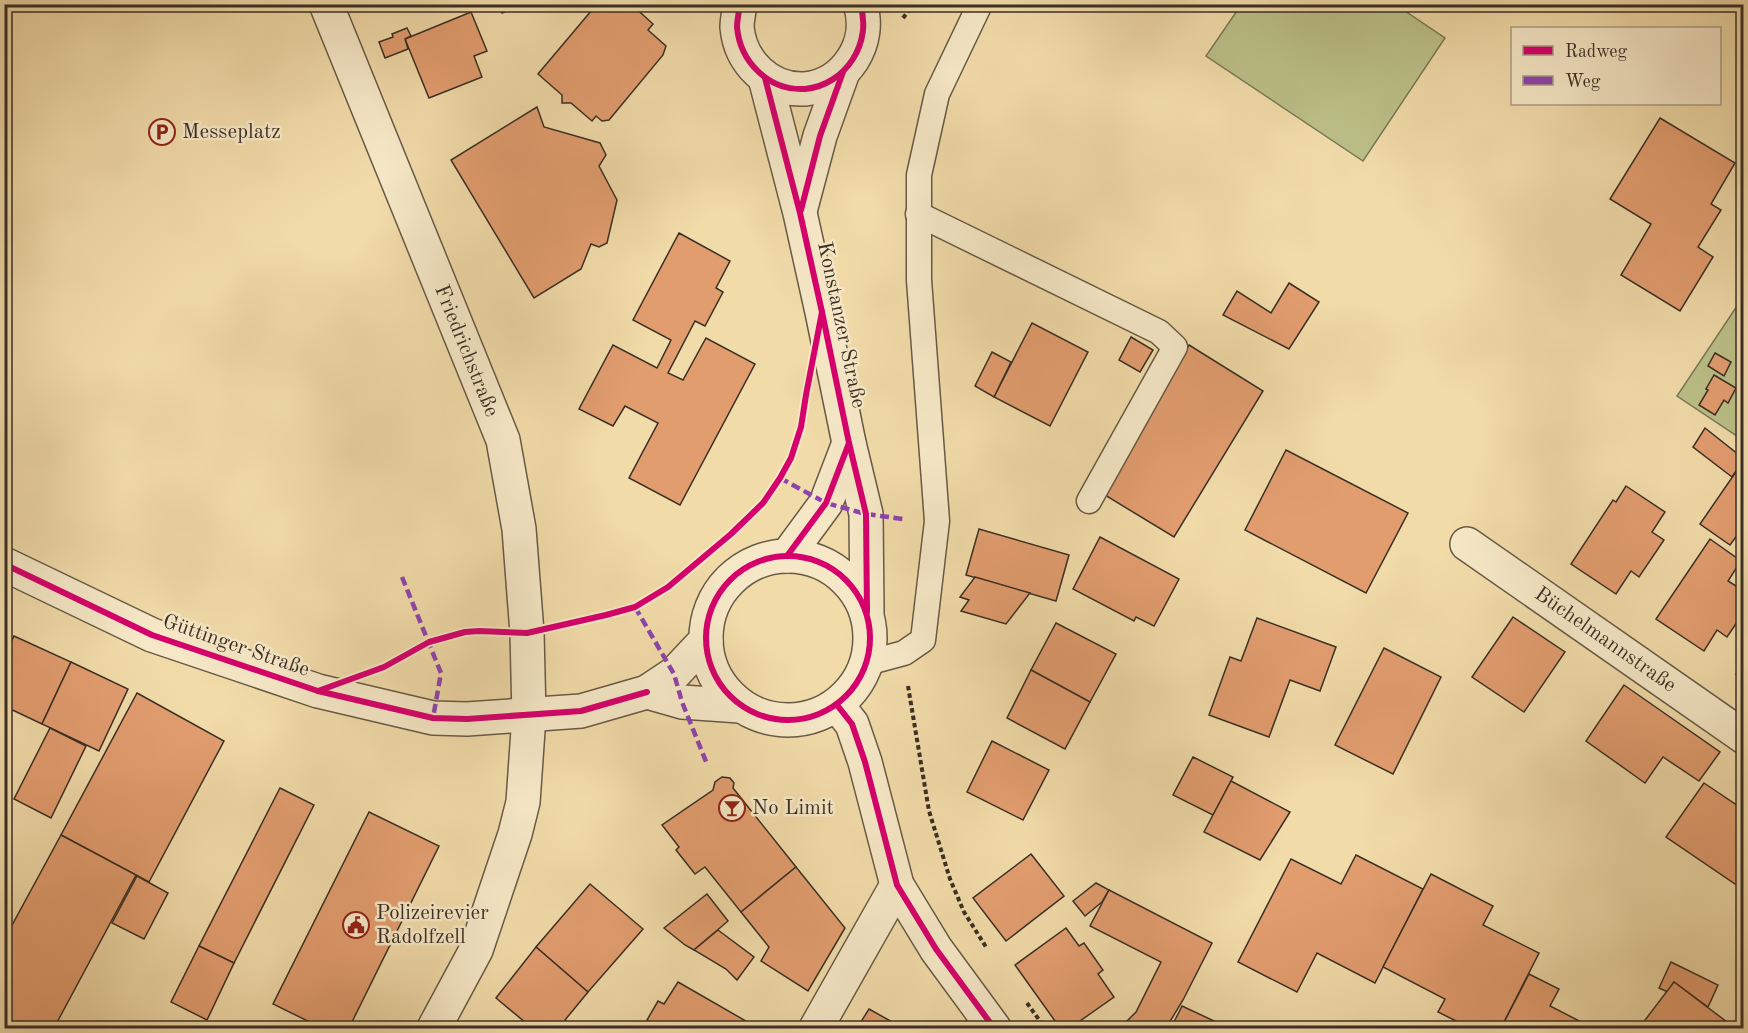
<svg xmlns="http://www.w3.org/2000/svg" width="1748" height="1033" viewBox="0 0 1748 1033" font-family="'Old Standard TT',serif">
<rect width="100%" height="100%" fill="#f1dba9"/>
<filter id="stains"><feTurbulence type="fractalNoise" baseFrequency=".00333" numOctaves="4"/><feColorMatrix values="0 0 0 0 .2 0 0 0 0 .09 0 0 0 0 .02 0 0 0 .5 -.17"/></filter>
<radialGradient id="worn" r=".72"><stop offset=".6" stop-color="#630" stop-opacity="0"/><stop offset="1" stop-color="#630" stop-opacity=".3"/></radialGradient>
<!-- green -->
<g fill="#bbc087" stroke="#7a7856" stroke-width="1.5">
<path d="M1241,5h155l49,33 -82,123 -157,-105z"/>
<path d="M1743,297v143l-66,-44z"/>
</g>
<!-- building -->
<g fill="#e29d6f" stroke="#3a2f25" stroke-width="1.5">
<path d="M498,4h25l-21,9z"/>
<path d="M597,4h34l22,20 -5,6 18,16 -3,9 -54,65 -7,1 -6,-5 -4,5 -21,-18h-9v-8l-24,-21z"/>
<path d="M471,12l16,39 -13,5 8,21 -53,21 -24,-59z"/>
<path d="M407,28l4,8 -6,3 3,10 -23,9 -6,-16 14,-5 -1,-3z"/>
<path d="M537,107l7,20 56,16 6,12 -7,11 18,34 -10,43 -8,4 -8,-3 -10,25 -47,29 -83,-138z"/>
<path d="M1660,118l75,45 -24,41 10,6 -23,37 15,10 -33,54 -59,-36 30,-51 -41,-25z"/>
<path d="M679,233l51,28 -14,27 7,4 -18,34 -10,-5 -27,52 15,7 23,-42 49,26 -75,141 -51,-27 29,-55 -33,-17 -12,20 -34,-17 34,-64 44,23 14,-28 -38,-20z"/>
<path d="M1289,283l30,19 -30,47 -66,-34 14,-24 34,22z"/>
<path d="M1032,323l56,29 -38,74 -56,-29z"/>
<path d="M1131,337l22,13 -13,22 -21,-12z"/>
<path d="M1189,345l74,46 -89,146 -74,-45z"/>
<path d="M992,352l19,10 -17,35 -19,-11z"/>
<path d="M1715,353l16,9 -7,14 -16,-10z"/>
<path d="M1714,375l22,13 -8,15 -4,-3 -9,15 -16,-10 9,-15 -2,-1z"/>
<path d="M1705,428l39,31 -12,18 -39,-30z"/>
<path d="M1286,450l122,63 -42,80 -121,-63z"/>
<path d="M1740,466l4,2v58l-14,19 -30,-21z"/>
<path d="M1626,486l39,26 -13,20 12,8 -25,37 -8,-6 -15,23 -45,-30 42,-64 3,2z"/>
<path d="M979,529l90,26 -13,46 -90,-26z"/>
<path d="M1100,537l79,42 -25,47 -18,-9 -2,4 -61,-32z"/>
<path d="M1710,539l31,22 -13,20 16,10v21l-17,25 -10,-7 -13,21 -48,-32z"/>
<path d="M975,577l55,16 -24,31 -45,-13 8,-11 -9,-3z"/>
<path d="M1513,617l52,35 -41,60 -52,-35z"/>
<path d="M1257,618l79,29 -16,44 -30,-11 -21,57 -60,-22 21,-58 11,4z"/>
<path d="M1056,623l60,31 -26,48 -59,-32z"/>
<path d="M14,636l57,26 -29,62 -38,-18v-50z"/>
<path d="M1384,648l57,29 -48,97 -58,-29z"/>
<path d="M71,662l57,27 -29,62 -57,-27z"/>
<path d="M1744,663v16l-8,-5z"/>
<path d="M1031,670l59,32 -25,47 -58,-31z"/>
<path d="M1624,685l96,67 -21,29 -36,-24 -18,26 -59,-42z"/>
<path d="M137,693l87,48 -75,141 -88,-47z"/>
<path d="M50,728l36,18 -35,72 -37,-19z"/>
<path d="M992,741l57,29 -26,50 -56,-28z"/>
<path d="M1193,757l40,20 -20,38 -40,-20z"/>
<path d="M722,777l8,1 4,5 -1,5 63,79 -55,45 -36,-45 -10,7 -19,-24 3,-3 -17,-22 51,-35 2,-8z"/>
<path d="M1231,781l59,31 -30,48 -56,-28z"/>
<path d="M1704,783l40,27v80l-78,-53z"/>
<path d="M280,788l34,17 -80,158 -35,-17z"/>
<path d="M369,812l70,34 -90,182h-27l-49,-24z"/>
<path d="M61,835l75,40 -82,153h-50v-88z"/>
<path d="M1031,854l33,42 -58,45 -33,-43z"/>
<path d="M1356,855l67,34 -48,94 -58,-30 -20,39 -59,-30 53,-103 50,25z"/>
<path d="M796,867l49,61 -37,63 -47,-30 8,-14 -28,-35z"/>
<path d="M1431,874l62,32 -10,19 56,28 -38,75h-31l-32,-16 7,-13 -62,-32z"/>
<path d="M137,876l31,17 -24,46 -32,-16z"/>
<path d="M1096,883l13,7 -7,12 -17,14 -12,-15z"/>
<path d="M590,884l53,45 -55,63 -52,-45z"/>
<path d="M1109,890l103,53 -29,57 -17,28h-46l16,-16 25,-50 -71,-36z"/>
<path d="M707,894l21,27 -34,29 -9,-5 -21,-17z"/>
<path d="M1066,928l13,18 5,-3 19,27 -5,4 16,23 -44,31h-10l-45,-63z"/>
<path d="M718,930l36,27 -17,23 -11,-11 -32,-19z"/>
<path d="M199,946l35,17 -27,57 -36,-18z"/>
<path d="M536,947l52,45 -23,28 10,8h-43l-36,-30z"/>
<path d="M1671,962l47,23 -10,22 -34,-25 -6,10 -9,-4z"/>
<path d="M1529,974l30,15 -9,17 43,22h-92z"/>
<path d="M678,982l80,46h-108l3,-4 -6,-4 11,-19 6,3z"/>
<path d="M1674,982l57,43 -2,3h-90z"/>
<path d="M1182,1006l47,22h-58z"/>
<path d="M869,1009l34,19h-46z"/>
</g>
<g fill="none" stroke-linecap="round" stroke-linejoin="round">
<defs>
<g id="lane">
<path d="M918,214l241,118 16,15 -86,154"/>
<path d="M867,663l37,-10 19,-13 14,-119 -18,-241v-105l18,-81 43,-90"/>
</g>
<g id="street">
<path d="M326,4l177,436 16,89 8,104 2,83 -6,86 -8,32 -39,116 -42,78"/>
<path d="M740,4c-1,8 -3,16 -3,23 3,35 32,64 68,62 41,-4 68,-47 55,-85"/>
<path d="M765,78l35,135 22,99 27,131 17,71 1,98"/>
<path d="M800,211l20,-75 23,-64"/>
<path d="M1467,544l277,193"/>
<circle cx="788" cy="638" r="82"/>
<path d="M787,556l39,-53 23,-60"/>
<path d="M4,564l148,71 166,56 115,27 34,1 114,-8 66,-19 27,-18 32,-34"/>
<path d="M647,692l35,10 58,4"/>
<path d="M837,705l15,19 13,38 32,123 39,64 58,79"/>
<path d="M816,1028l81,-143"/>
</g>
</defs>
<!-- lane casing -->
<use href="#lane" stroke="#685a46" stroke-width="27"/>
<!-- street casing -->
<use href="#street" stroke="#685a46" stroke-width="36"/>
<!-- path -->
<g stroke="#3a2f25" stroke-width="4" stroke-dasharray="4.5 3" stroke-linecap="butt">
<path d="M903,18l11,-14"/>
<path d="M908,686l21,125 21,68 14,33 22,35"/>
<path d="M1027,1003l18,25"/>
</g>
<!-- lane -->
<use href="#lane" stroke="#f6e8c7" stroke-width="24"/>
<!-- street -->
<use href="#street" stroke="#f6e8c7" stroke-width="33"/>
<!-- rail -->
<path stroke="#3a2f25" stroke-width="4.5" stroke-dasharray="10 10" stroke-linecap="butt" d="M1743,4l1,1"/>
<!-- quiet -->
<g stroke="#8e44ad" stroke-width="4.5" stroke-dasharray="9 4.5" stroke-linecap="butt">
<path d="M780,478l46,25 40,11 37,5"/>
<path d="M402,577l39,96 -8,45"/>
<path d="M635,607l39,67 8,28 25,62"/>
</g>
<defs>
<g id="cycleway">
<path d="M740,4c-1,8 -3,16 -3,23 3,35 32,64 68,62 41,-4 68,-47 55,-85"/>
<path d="M765,78l35,135 22,99 27,131 17,71 1,98"/>
<path d="M801,210l19,-74 23,-64"/>
<circle cx="788" cy="638" r="82"/>
<path d="M787,556l39,-53 23,-60"/>
<path d="M4,564l148,71 166,56 115,27 34,1 114,-8 66,-19"/>
<path d="M318,691l66,-24 45,-25 36,-10 14,-1 48,2 79,-18 29,-8 33,-20 63,-53 32,-31 17,-25 11,-20 10,-31 5,-32 16,-83"/>
<path d="M837,705l15,19 13,38 32,123 39,64 58,79"/>
</g>
</defs>
<!-- cycleway casing -->
<use href="#cycleway" stroke="#f6e8c7" stroke-width="10"/>
<!-- cycleway -->
<use href="#cycleway" stroke="#d6006c" stroke-width="6"/>
</g>
<!-- icons -->
<defs>
<symbol id="parking-ring" viewBox="-11 -11 22 22"><circle r="9.5" fill="#f6e8c7" stroke="#8f2418" stroke-width="1.5"/><path d="M-3.5-5.5H1a3.5 3.5 0 0 1 0 7H-1V5.5H-3.5ZM-1-3.4V-.6H.8a1.4 1.4 0 0 0 0-2.8Z" fill="#8f2418"/></symbol>
<symbol id="bar-ring" viewBox="-11 -11 22 22"><circle r="9.5" fill="#f6e8c7" stroke="#8f2418" stroke-width="1.5"/><path d="M-6-5H6L.8 .8V4.5H3.5V6h-7V4.5H-.8V.8Z" fill="#8f2418"/></symbol>
<symbol id="civic-ring" viewBox="-11 -11 22 22"><circle r="9.5" fill="#f6e8c7" stroke="#8f2418" stroke-width="1.5"/><path d="M-.6-6.5H3V-4.5H.6V-3L4-1V1h2V6H-6V1h2V-1L-.6-3ZM-1.2 2.5V6h2.4V2.5Z" fill="#8f2418"/></symbol>
</defs>
<g fill-rule="evenodd">
<use href="#parking-ring" x="147" y="117" width="30" height="30"/>
<use href="#bar-ring" x="717" y="793" width="30" height="30"/>
<use href="#civic-ring" x="341" y="910" width="30" height="30"/>
</g>
<g text-anchor="middle" dominant-baseline="central" stroke-width="5" stroke-linejoin="round" paint-order="stroke">
<!-- poi labels -->
<g font-size="21" fill="#3a2f25" stroke="#f6e8c7" text-anchor="start">
<text x="182" y="132">Messeplatz</text>
<text x="752" y="808">No Limit</text>
<text x="376" y="913">Polizeirevier<tspan x="376" dy="24">Radolfzell</tspan></text>
</g>
<!-- street labels -->
<g font-size="21" fill="#3a2f25" stroke="#f6e8c7">
<text transform="translate(841 325) rotate(78)">Konstanzer Straße</text>
<text transform="translate(466 351) rotate(68)">Friedrichstraße</text>
<text transform="translate(1605 640) rotate(35)">Büchelmannstraße</text>
<text transform="translate(236 646) rotate(19)">Güttinger Straße</text>
</g>
</g>
<!-- margin -->
<rect width="1748" height="1033" fill="none" stroke="#f1dba9" stroke-width="24"/>
<rect x="6" y="6" width="1736" height="1021" fill="none" stroke="#3a2f25" stroke-width="3"/>
<rect x="12" y="12" width="1724" height="1009" fill="none" stroke="#3a2f25" stroke-width="1.5"/>
<!-- legend -->
<rect x="1511" y="27" width="210" height="78" fill="#f6e8c7" stroke="#ab9e86" stroke-width="1.5"/>
<rect x="1523" y="46" width="30" height="9" fill="#d6006c" stroke="#ab9e86" stroke-width="1.5"/>
<text x="1565" y="57" font-size="18" fill="#3a2f25">Radweg</text>
<rect x="1523" y="76" width="30" height="9" fill="#8e44ad" stroke="#ab9e86" stroke-width="1.5"/>
<text x="1565" y="87" font-size="18" fill="#3a2f25">Weg</text>
<rect width="100%" height="100%" filter="url(#stains)"/>
<rect width="100%" height="100%" fill="url(#worn)"/>
</svg>
